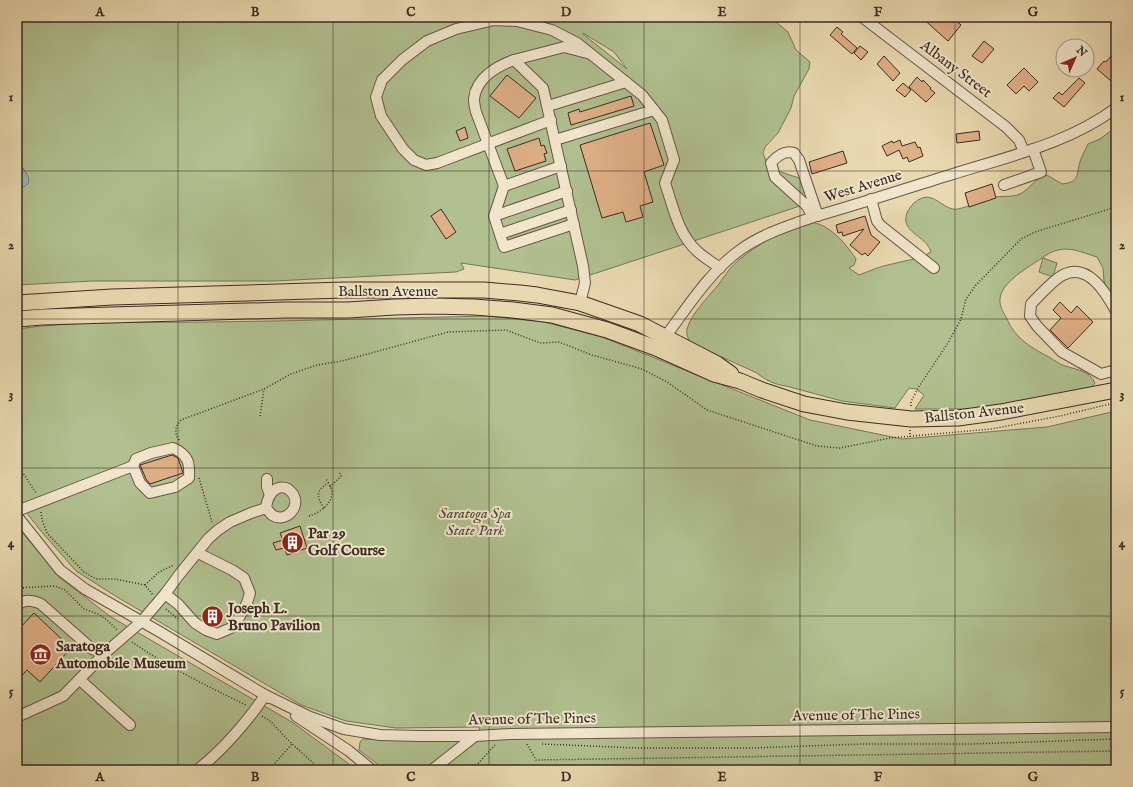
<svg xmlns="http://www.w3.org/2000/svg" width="1133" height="787" viewBox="0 0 1133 787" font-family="'IM FELL English',serif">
<rect width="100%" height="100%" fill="#e9d9b0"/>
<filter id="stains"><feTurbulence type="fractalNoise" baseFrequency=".005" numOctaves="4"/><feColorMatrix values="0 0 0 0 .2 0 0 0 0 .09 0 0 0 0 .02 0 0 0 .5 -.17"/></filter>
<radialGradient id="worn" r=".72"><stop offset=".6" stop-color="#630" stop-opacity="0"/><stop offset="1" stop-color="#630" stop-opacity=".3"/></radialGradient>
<!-- green -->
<g fill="#b0c090" stroke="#76765a" fill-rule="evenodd">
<path d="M17,17h753l18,15 8,18 14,12 -1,7 -15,27 -3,12 -13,25 -13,14 -2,6 4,11 5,5 30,10 4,11 -12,11 6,5 -225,74 -114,-17 3,6 -8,3 -182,9h-182l-75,4v-99l6,-18 -6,-2zM583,33l31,19 13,17 -44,-35z"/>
<path d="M1116,127v176l-7,-10 -5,-12 -1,-13 -6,-11c-22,-7 -35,-14 -55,1 -13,9 -41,24 -42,41 -1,7 4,14 7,20 8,19 24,29 42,38 5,3 10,7 16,9 12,4 24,4 30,17l-4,5 -98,19 -30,2h-48l9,-14 -8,-6 -7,-1 -14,20 -53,-7 -56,-15c-10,-1 -21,-6 -29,-13l-66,-30c-3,-4 -5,-9 -4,-14 4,-15 22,-33 32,-45 7,-10 11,-17 21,-25 17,-14 33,-22 53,-31 4,-2 12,-7 16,-6 20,1 37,22 47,37l-2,6 -5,3 10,7c11,-4 21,-9 33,-11 14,-4 26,-4 39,-12 -1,-2 -1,-4 -3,-6 -6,-10 -25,-15 -22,-30 1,-5 5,-10 8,-13 19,-17 28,9 44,6 11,-2 21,-8 32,-11 10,-3 21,0 30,-4 10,-5 15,-16 27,-19l15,9c18,-2 14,-9 18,-22 1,-6 6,-12 8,-18l12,-5z"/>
<path d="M1043,258l14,5 -4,14 -14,-5z"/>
<path d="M486,316l58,6 58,15 208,83 92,19 145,-12 69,-16v359h-731l-26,-20 1,-8 3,-3 75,2h44l-3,-14 -83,1 -50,-7 -45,-16 -184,-108 -41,-26 -35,-40 -24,-30v-172c63,-9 127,-6 191,-7 92,-1 185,-4 278,-6z"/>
<path d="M17,526l42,51 52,40 181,105 65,48h-340z"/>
</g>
<!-- water -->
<path fill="#9db7b7" stroke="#767f7c" d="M17,166l6,2 6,10 -1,6 -6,4 -5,-2z"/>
<!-- building -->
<g fill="#dfaf86" stroke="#3b2b24">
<path d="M921,17h30l10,8 -13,16z"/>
<path d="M837,27l6,5 -2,2 16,14 -5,6 -22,-19z"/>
<path d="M984,41l10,8 -12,14 -10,-7z"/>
<path d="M860,46l8,6 -7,8 -7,-7z"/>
<path d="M1116,50v24l-5,7 -14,-12 7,-8 2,1z"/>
<path d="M884,56l16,17 -7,8 -16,-17z"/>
<path d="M1024,68l14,14 -9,9 -5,-5 -8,8 -9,-9z"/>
<path d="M507,75l29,23 -17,20 -29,-22z"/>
<path d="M917,77l5,5 1,-2 8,8 -1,1 5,4 -9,9 -17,-15z"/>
<path d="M1079,78l6,5 -21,24 -11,-9 6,-6 3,3z"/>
<path d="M903,83l8,7 -6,7 -9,-7z"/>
<path d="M631,96l3,10 -63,19 -3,-12 11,-4 1,3z"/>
<path d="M650,123l14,42 -20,7 9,30 -13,4 3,11 -17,5 -3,-10 -21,6 -22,-73z"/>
<path d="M465,127l3,11 -8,3 -4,-10z"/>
<path d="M979,131l1,9 -23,3 -1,-9z"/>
<path d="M539,138l2,8 3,-1 3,8 -3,1 2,7 -31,10 -8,-22z"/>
<path d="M900,140l2,6 13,-4 3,6 2,-1 3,9 -14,6 -2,-5 -4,2 -4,-9 -12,6 -5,-10 10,-5 1,2z"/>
<path d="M843,151l4,12 -35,11 -3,-12z"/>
<path d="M992,184l4,14 -27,9 -4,-14z"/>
<path d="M441,209l15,23 -10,7 -15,-23z"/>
<path d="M865,216l6,19 9,7 -12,14 -3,-3 -3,2 -12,-10 14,-16 -21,7 -1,-4 -4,1 -2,-8z"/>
<path d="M1060,302l11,11 6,-7 16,16 -25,26 -18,-18 11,-12 -8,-8z"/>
<path d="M172,455l6,3 5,15 -33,11 -4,-5 -6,-14z"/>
<path d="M300,526l7,22 -20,7 -3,-7 -8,2 -3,-7 10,-3 -3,-7z"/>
<path d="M34,613l37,35 -31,34 -13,-12 -10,11v-50z"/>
</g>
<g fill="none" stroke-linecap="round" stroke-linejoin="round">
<defs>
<g id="minor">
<path d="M862,17l144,110 13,13 5,12"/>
<path d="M514,60l50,-13 23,6"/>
<path d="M548,106l78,-24"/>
<path d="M551,120l-114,43 -11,2 -12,-5 -11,-11 -22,-33 -5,-19 6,-17 20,-20 25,-19 29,-12 38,-9 23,1 35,9 25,13 65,52 20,25 12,40 -9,23c8,23 13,51 32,68 6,6 15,11 23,17"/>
<path d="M555,140l99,-30"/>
<path d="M1004,185l37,-13 -8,-23"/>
<path d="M504,186l57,-20"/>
<path d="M871,199l6,22 4,5 53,42"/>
<path d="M494,216l73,-25"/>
<path d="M813,217l-6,-11 -32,-29 -4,-14c6,-7 13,-13 23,-10l5,7 19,56"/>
<path d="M574,224l-70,23 -10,-31 10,-30 -28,-74c-1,-4 -2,-9 -2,-13 2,-21 23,-33 40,-39l29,28 40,178 2,17 -5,20"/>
<path d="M500,234l71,-24"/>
<path d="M1116,311c-10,-18 -28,-49 -53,-36 -9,4 -24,21 -32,29l-1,12 7,10 25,26 39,22 15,-4"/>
<path d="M662,341c24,-31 46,-68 78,-91 22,-16 48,-24 73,-33 46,-13 91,-28 137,-42 56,-18 118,-31 166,-67"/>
<path d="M267,479v8l3,8"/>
<path d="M17,511l116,-45 3,-7 15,-6 22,-5c15,7 17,14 16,30l-14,9 -25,6 -10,-10 -7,-17"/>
<path d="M17,516l43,54 25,19 75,43 105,63 45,22 34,12 36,6 38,1h57l36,-2 605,-7"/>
<path d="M165,594l13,10 17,19 11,7 11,4 14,-6 9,-12 7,-13 3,-10 -6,-15 -12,-8 -34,-17"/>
<path d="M17,605c8,-6 15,-5 24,-1l51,45 13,4"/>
<path d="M80,680l50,45"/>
<path d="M296,716l53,35 23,19"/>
<path d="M17,717l46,-21 42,-43 37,-32 23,-27 14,-19 29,-36 10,-9 12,-8 21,-9 15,-5c2,2 4,5 6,7 15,10 34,-13 16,-26 -3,-2 -8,-2 -12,0 -7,4 -9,11 -10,19"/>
<path d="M197,770c23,-17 53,-51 68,-75l4,3"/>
<path d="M432,770l43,-34"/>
</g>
<g id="highway">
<path d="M17,303l95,-6 232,-7h140l36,3 17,2 43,8 60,21 77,40 14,10"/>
<path d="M17,319l25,-2 243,-7h63l47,-3 39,-1 40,1 39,3 39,5 55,15 49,18 58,26 26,7 22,9 42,14 43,8 64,7 47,-1 43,-6 115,-22"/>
</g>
</defs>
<!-- minor casing -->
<use href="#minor" stroke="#665647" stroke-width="12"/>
<!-- highway casing -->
<use href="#highway" stroke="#3b2b24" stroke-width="17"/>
<!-- path -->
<g stroke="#3b2b24" stroke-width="1.5" stroke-dasharray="1 2" stroke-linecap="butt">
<path d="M911,406v-4l7,-14 30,-45 13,-24 5,-20 10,-14 45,-46 14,-7 81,-25"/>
<path d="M260,416l4,-27"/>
<path d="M910,437v-7"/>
<path d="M179,440c-5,-8 -4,-13 2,-20l83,-31 27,-15 26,-9 25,-4 106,-29 58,-2 34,13 19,-1 33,13 50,14 25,13 40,28 110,36 23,2 50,-10 101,-9 69,-13 50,-12"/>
<path d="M17,464l19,29"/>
<path d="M199,478l13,44"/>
<path d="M330,487l11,-11 -2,-5"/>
<path d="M324,508c-8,-12 -8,-17 4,-25"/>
<path d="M41,512l1,8 5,13 37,39 12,7h19l30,6 8,10"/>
<path d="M309,516c10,-3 24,-12 23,-25 -1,-4 -4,-9 -6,-12"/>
<path d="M145,585l14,-13 15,-7"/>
<path d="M17,588l38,-2 10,4 19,19 14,5 9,6 10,10"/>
<path d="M166,609l12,10"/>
<path d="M132,642c36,25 75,44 114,63"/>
<path d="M262,716l8,5 20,21 31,28"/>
<path d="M527,744l9,16 580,-9"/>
<path d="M542,744l96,4h112l112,-4h109l145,-5"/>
<path d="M269,770l23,-26"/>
<path d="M472,770l23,-25"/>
</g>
<!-- minor -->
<use href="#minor" stroke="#f1e6cc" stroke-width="10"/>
<!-- highway -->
<use href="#highway" stroke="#e9d9b0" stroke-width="15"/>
</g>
<!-- grid -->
<path fill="none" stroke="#3b2b24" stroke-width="1" stroke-opacity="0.55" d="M178,17v753M333,17v753M489,17v753M644,17v753M800,17v753M955,17v753M17,171h1099M17,319h1099M17,468h1099M17,616h1099"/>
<!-- icons -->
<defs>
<symbol id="building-disc" viewBox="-11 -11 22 22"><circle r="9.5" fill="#8f2418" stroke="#f1e6cc"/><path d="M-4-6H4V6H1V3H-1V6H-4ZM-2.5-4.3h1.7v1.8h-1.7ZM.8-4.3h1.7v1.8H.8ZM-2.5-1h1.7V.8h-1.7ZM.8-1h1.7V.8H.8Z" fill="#fff"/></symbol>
<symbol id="museum-disc" viewBox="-11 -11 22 22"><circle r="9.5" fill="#8f2418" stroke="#f1e6cc"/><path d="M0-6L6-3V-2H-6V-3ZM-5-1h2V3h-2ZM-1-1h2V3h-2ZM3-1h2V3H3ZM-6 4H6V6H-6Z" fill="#fff"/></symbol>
</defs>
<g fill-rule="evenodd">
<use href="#building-disc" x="280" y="530" width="25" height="25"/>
<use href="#building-disc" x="200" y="604" width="25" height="25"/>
<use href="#museum-disc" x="28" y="642" width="25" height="25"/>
</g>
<g text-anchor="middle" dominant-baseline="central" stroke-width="4" stroke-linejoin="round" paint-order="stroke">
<!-- street labels -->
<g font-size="15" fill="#3b2b24" stroke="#f1e6cc">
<text transform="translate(956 69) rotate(37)">Albany Street</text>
<text transform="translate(863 186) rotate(-17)">West Avenue</text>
<text x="388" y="291">Ballston Avenue</text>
<text transform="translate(974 413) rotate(-6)">Ballston Avenue</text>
<text transform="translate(856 715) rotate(-1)">Avenue of The Pines</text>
<text transform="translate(532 719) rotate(-1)">Avenue of The Pines</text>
</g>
<!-- park labels -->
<g font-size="15" font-style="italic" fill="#52493a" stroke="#f1e6cc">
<text x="475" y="513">Saratoga Spa<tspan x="475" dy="17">State Park</tspan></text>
</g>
<!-- poi labels -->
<g font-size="15" font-weight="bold" fill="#3b2b24" stroke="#f1e6cc" text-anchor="start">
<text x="308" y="533">Par 29<tspan x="308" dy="17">Golf Course</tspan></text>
<text x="228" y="608">Joseph L.<tspan x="228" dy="17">Bruno Pavilion</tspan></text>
<text x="56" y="646">Saratoga<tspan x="56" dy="17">Automobile Museum</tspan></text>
</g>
</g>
<!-- margin -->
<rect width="1133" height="787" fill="none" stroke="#e9d9b0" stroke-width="44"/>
<!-- north arrow -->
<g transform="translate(1075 58) rotate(45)"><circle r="19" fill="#f1e6cc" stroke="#a89b89"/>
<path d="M0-3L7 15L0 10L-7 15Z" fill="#8f2418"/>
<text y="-6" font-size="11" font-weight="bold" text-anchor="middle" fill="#3b2b24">N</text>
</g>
<rect x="22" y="22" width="1089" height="743" fill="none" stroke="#3b2b24" stroke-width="1.5"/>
<g font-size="13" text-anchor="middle" font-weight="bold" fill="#3b2b24">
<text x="100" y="16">A</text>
<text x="255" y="16">B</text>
<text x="411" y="16">C</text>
<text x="566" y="16">D</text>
<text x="722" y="16">E</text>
<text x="878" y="16">F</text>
<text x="1033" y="16">G</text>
<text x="11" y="101">1</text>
<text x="1122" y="101">1</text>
<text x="11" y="249">2</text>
<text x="1122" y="249">2</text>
<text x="11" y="398">3</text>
<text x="1122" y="398">3</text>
<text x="11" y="547">4</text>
<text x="1122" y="547">4</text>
<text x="11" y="695">5</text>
<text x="1122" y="695">5</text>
<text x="100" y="781">A</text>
<text x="255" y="781">B</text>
<text x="411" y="781">C</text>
<text x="566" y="781">D</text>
<text x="722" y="781">E</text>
<text x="878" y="781">F</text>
<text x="1033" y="781">G</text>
</g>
<rect width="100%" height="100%" filter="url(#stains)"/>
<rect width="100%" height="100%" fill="url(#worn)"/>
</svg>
